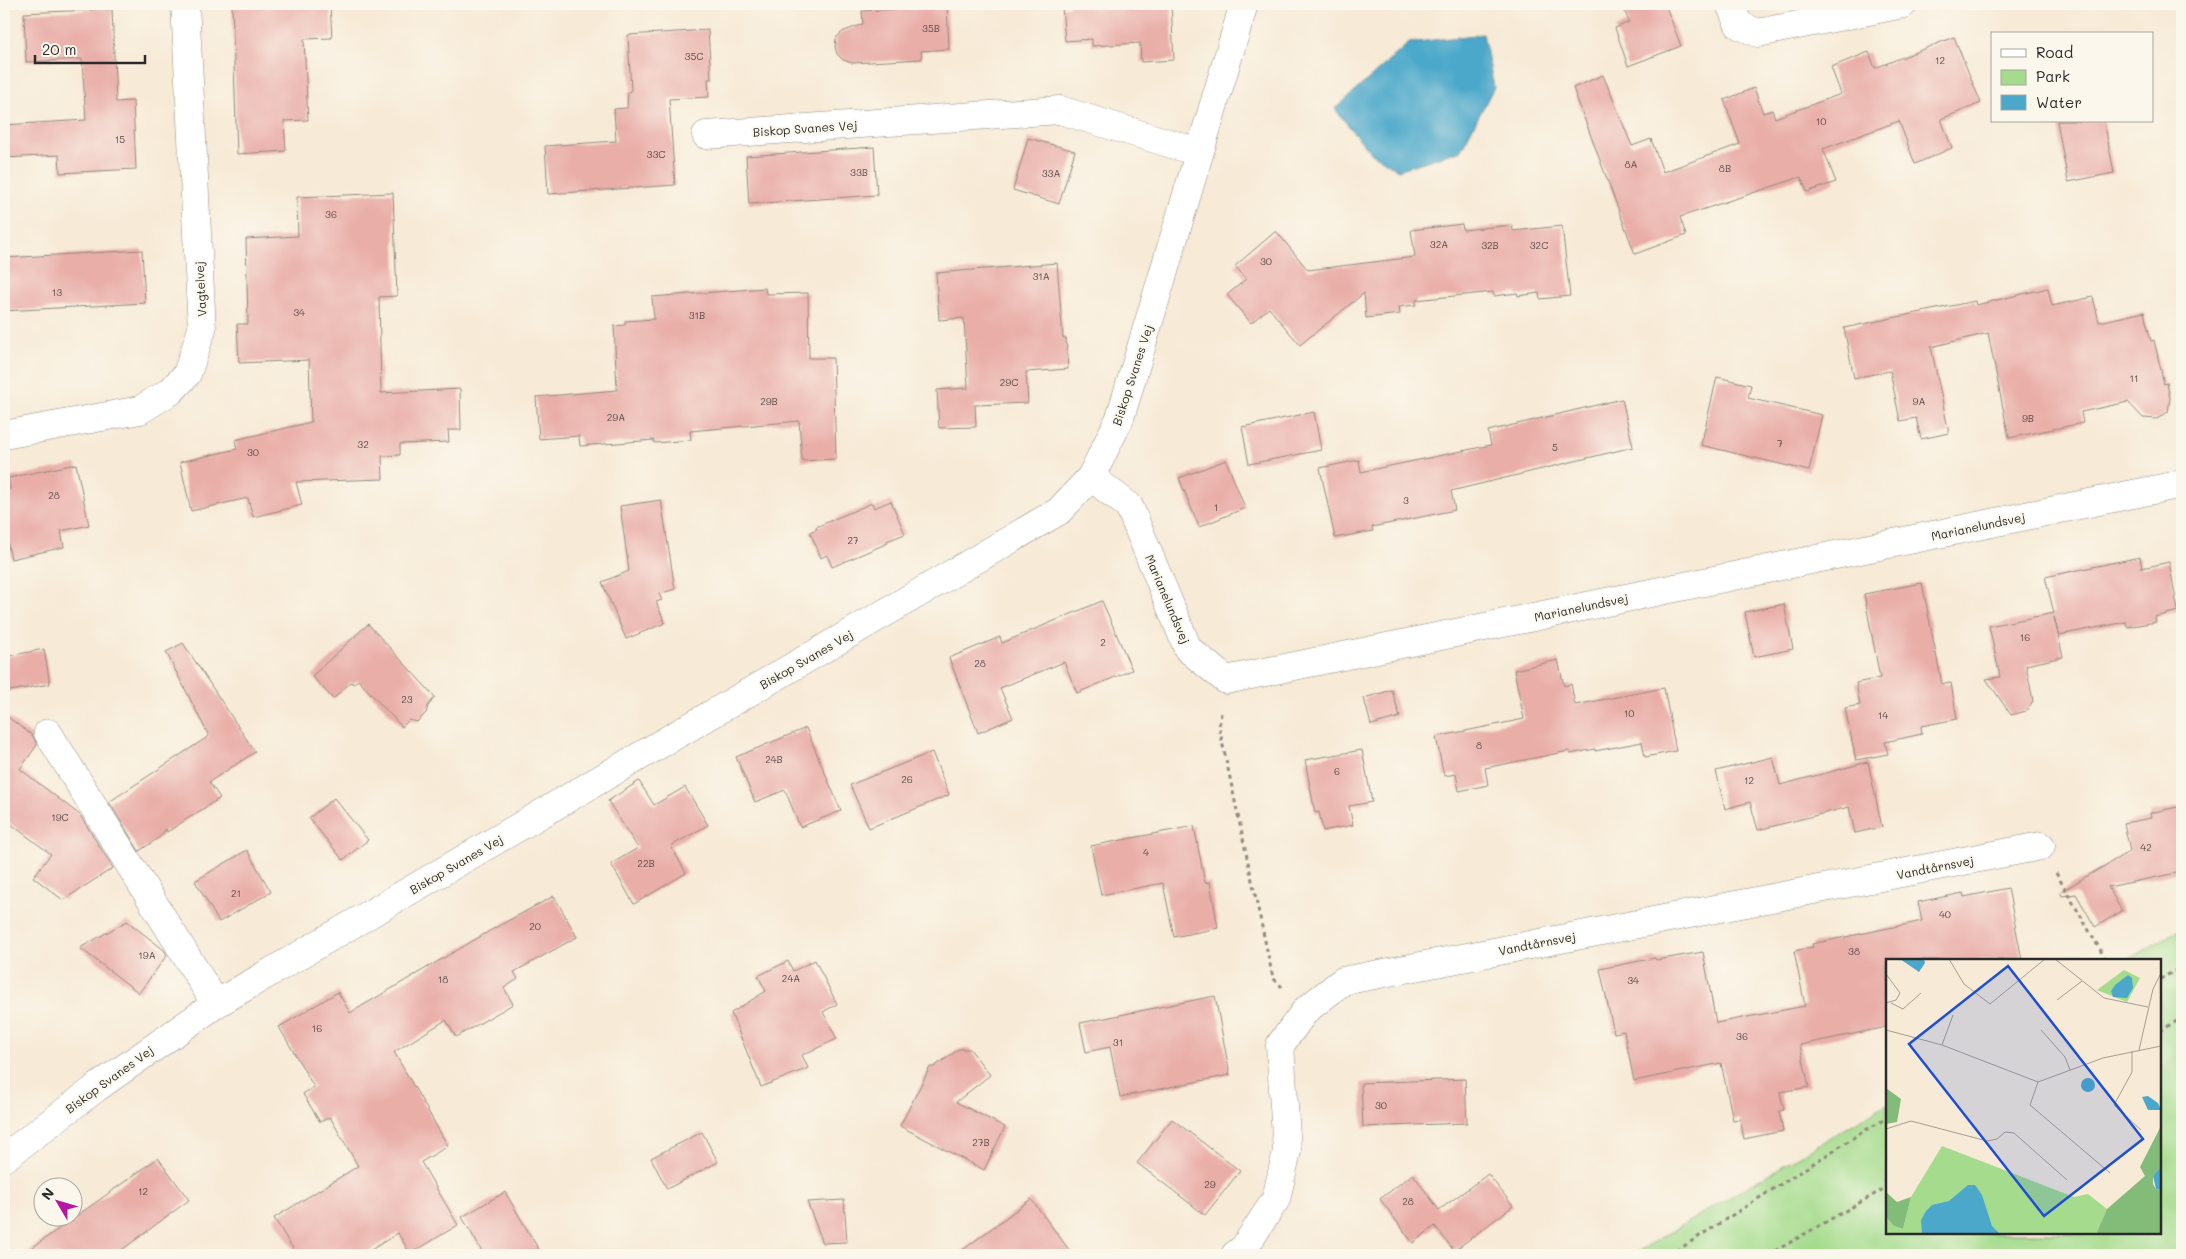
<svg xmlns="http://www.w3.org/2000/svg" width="2186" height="1259" viewBox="0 0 2186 1259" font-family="Mali,sans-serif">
<rect width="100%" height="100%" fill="#fbf7ec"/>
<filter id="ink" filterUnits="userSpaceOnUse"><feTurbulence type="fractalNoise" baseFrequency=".02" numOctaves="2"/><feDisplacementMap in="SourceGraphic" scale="10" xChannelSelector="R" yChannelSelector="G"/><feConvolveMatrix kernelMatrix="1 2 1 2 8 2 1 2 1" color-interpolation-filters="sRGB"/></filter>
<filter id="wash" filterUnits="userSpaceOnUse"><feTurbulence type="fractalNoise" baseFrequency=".0096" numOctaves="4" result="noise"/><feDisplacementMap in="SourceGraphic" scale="20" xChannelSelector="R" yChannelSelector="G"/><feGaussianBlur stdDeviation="1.12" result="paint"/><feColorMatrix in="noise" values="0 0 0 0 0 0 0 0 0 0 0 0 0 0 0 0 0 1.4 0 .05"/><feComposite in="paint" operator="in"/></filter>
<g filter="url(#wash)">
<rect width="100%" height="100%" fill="#f7ead6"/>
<!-- green -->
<path fill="#a4db8c" stroke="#68835c" d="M2182,928v327h-550l255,-151v129h273v-273h-32z"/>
<!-- water -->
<path fill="#4ca8ca" stroke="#3c6a7a" d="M1483,34l11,53 -33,63 -63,20 -29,-19 -34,-42 74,-66z"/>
<g id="blocks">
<!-- building -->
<g fill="#e9aea8">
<path d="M232,4h98l2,34 -28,1 4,81 -24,1 2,30 -49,3z"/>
<path d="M1069,4h102l3,56 -33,2 -1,-19 -48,3v-7l-27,2 -3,-34h7z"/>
<path d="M1622,4h43l16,42 -53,20 -13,-38 14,-6z"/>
<path d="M947,6l2,43 -28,2 1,8 -70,4 -9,-3 -6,-6 -2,-7 1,-9 6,-6 21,-8 -1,-13z"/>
<path d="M112,9l4,93 17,-1 3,68 -76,4 -1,-18 -55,3v-33l82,-5 -4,-61 -56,3 -2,-49z"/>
<path d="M708,30l3,49h-3l1,18 -40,2 6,86 -127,9 -3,-48 71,-5 -2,-32 13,-1 1,-16 3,-1 -3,-56z"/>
<path d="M1954,37l27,66 -40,16 11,29 -37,16 -16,-43 -76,28 13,33 -29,10 -6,-15 -121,40 6,18 -51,19 -62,-166 30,-13 29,71 19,-7 12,33 77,-28 -16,-44 30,-12 9,25 9,-3 3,8 66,-24 -10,-27 38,-15 6,16z"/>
<path d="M2057,121h47l10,52 -46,9z"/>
<path d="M1028,138l47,13 -16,53 -46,-14z"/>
<path d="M874,147l3,48 -128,9 -3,-48z"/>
<path d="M393,193l4,103 -18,1 2,96 79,-4 1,41h-13l1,12 -49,2v11l-18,1 1,23 -87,3 6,23 -49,12 -5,-19 -57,13 -11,-49 57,-13 -2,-9 76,-18 -2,-62 -70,3 -2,-39h11l-2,-85 52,-3 -1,-39z"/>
<path d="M1462,224l1,6 49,-5 1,6 49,-5 8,70 -30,3 -1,-6 -21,3 -1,-3 -23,3 -1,-4 -77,8v5l-17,2 1,7 -34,4 -2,-25 -64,52 -31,-37 -18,15 -24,-28 19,-16 -11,-13 41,-35 32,39 107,-13 -4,-27z"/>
<path d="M142,250l3,53 -141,8v-53z"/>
<path d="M1057,263l6,75h3l2,31 -42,3 2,31 -53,2 1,22 -37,1 -2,-38 31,-2 -4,-70 -25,2 -3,-47z"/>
<path d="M765,288l1,6 42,-1 1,65h24l3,101 -34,2 -3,-40 -109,10 1,9 -37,3v-3l-74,6 -1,-10 -40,3 -3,-42 81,-7 -3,-64 11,-1v-4l29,-2 -2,-22z"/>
<path d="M2048,288l4,18 41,-9 6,25 45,-10 7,29 3,-1 10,44 3,-1 3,15 -2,14 -11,7 -14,-1 -15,-16 -47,10 2,11 -74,15 -21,-105 -57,14 18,86 -28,6 -5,-21 -16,3 -10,-50 -36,7 -10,-50 131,-27 1,4z"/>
<path d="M1717,377l34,8 -3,13 74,17 -13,56 -108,-26z"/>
<path d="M1622,399l11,48 -182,44 4,19 -83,17 1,4 -38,7 -15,-70 39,-8 2,12 130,-27 -3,-14z"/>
<path d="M1314,412l7,38 -72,14 -7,-37z"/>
<path d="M1226,460l19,48 -46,19 -20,-49z"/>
<path d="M76,464l13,61 -28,6 3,16 -53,12 -7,-33v-35l6,-2 -2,-11z"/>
<path d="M661,500l14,89 -16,5 3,6 -6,2 9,21 -39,16 -24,-57 27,-11 -9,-65z"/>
<path d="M891,501l14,33 -18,7 1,2 -56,24 -5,-12 -6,3 -11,-26 7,-3 -1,-2 56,-24 2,5z"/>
<path d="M2140,557l2,11 27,-6 9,49 -23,6 1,5 -29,5 -1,-5 -67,13 -5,-18 9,40 -37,8 7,36 -7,10 -15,4 -25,-36 14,-2 -11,-51 65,-13 -9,-36z"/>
<path d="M1922,583l20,101 9,-1 6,36 -36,7 1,8 -37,8 3,12 -32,6 -11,-52 15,-3 -4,-22 24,-5 -16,-84z"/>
<path d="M1102,601l30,69 -55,23 -13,-31 -64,26 13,30 -35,15 -29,-75 51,-21 2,6z"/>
<path d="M1784,604l9,45 -39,8 -9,-45z"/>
<path d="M368,624l67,73 -7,9 -2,7 -9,9 -8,-2 -7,7 -44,-47 -5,4 -2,-2 -18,17 -21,-23z"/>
<path d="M183,643l72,109 -46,30 11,16 -53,34 -1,-3 -6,8 -21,14 -30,-49 100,-66 -43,-84z"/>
<path d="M44,649l6,35 -46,8v-35z"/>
<path d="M1558,660l6,26 7,-2 4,21 89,-17 12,63 -31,6 -3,-15 -47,9v-2l-25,5 -1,-3 -84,17 3,17 -29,6 -3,-17 -12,2 -8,-39 88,-18 -10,-49z"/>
<path d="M1392,690l8,27 -29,8 -7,-27z"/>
<path d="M4,714l29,22 4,9 -17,24 60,46 33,53 -50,32 -30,-23 18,-23 -47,-35z"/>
<path d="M806,728l35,83 -41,16 -15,-37 -30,12 -19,-45z"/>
<path d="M1362,750l10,52 -23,4 4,19 -30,6 -4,-19 -4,1 -10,-53z"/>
<path d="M932,752l17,43 -80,33 -19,-43z"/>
<path d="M1773,757l7,28 88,-23 14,65 -27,6 -6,-26 -91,23 -8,-28 -25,7 -9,-38z"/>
<path d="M639,781l15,24 31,-18 23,38 -37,21 15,27 -52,31 -23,-40 27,-16 -30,-47z"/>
<path d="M334,798l34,42 -25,20 -34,-42z"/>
<path d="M2182,806v66l-74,15 14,24 -27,16 -19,-33 -14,2 -2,-4 70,-41 -6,-28 27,-5 -1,-5z"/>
<path d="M1194,826l11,57 5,-1 8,46 -44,9 -11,-54 -62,12 -10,-49z"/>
<path d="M247,850l24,42 -52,30 -24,-41z"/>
<path d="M2008,888l14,72h-135v67l-87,18 9,42 -29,5 4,18 -5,1 4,20 -39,8 -4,-20 -7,1 -12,-57 -87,18 -10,-50 -10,2 -14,-64 55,-11 1,2 47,-8 13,71 89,-17 -11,-55 19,-4 -1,-3 110,-23 -4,-19 45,-9 1,4z"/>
<path d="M554,896l23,41 -63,35 4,7 -14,9 9,16 -57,33 -10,-17 -52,32 54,94 -27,16 37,63 -48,29 -12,-21 -35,22h-66l-23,-37 84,-52 -28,-49 -10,5 -17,-28 11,-7 -35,-60 59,-35 12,21 143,-84z"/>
<path d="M127,921l37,29 3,5 -28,38 -59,-45z"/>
<path d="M815,960l22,44 -14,8 14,27 -35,16 6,13 -47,19 -30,-74 35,-22 -8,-15 30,-15 5,10z"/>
<path d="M1215,996l15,79 -110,22 -10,-50 -24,5 -6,-29z"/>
<path d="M959,1049h11l20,26 -34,27 49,25 -21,43 -84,-44 30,-59h4z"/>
<path d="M1465,1079l2,44 -104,4 -2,-44z"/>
<path d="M1172,1119l68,52 -35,44 -68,-52z"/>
<path d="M702,1132l16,30 -51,27 -16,-31z"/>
<path d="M158,1158l31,42 -74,55h-93z"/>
<path d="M1413,1174l26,36 49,-36 25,32 -59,45 -19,-25 -22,17 -33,-44z"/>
<path d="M505,1192l37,63h-58l-22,-38z"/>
<path d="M1031,1199l42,56h-117z"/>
<path d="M844,1200l3,42 -24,1 -16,-41z"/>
</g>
</g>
</g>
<g filter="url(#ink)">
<use href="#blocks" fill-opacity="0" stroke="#918a80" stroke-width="1"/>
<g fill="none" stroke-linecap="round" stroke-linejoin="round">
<defs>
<g id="minor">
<path d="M1730,4l9,21 19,8 145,-29"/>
<path d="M706,135l354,-25 138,42"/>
<path d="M4,435l136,-25 31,-19 16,-17 15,-45 -17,-325"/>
<path d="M1091,477l38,29 59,143 38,31 956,-196"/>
<path d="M48,733l168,271"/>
<path d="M4,1158l92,-70 120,-84 843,-493 32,-34 29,-59 124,-414"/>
<path d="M1235,1255l9,-7 32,-49 11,-48 -7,-106 26,-35 37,-29 698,-135"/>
</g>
</defs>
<!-- minor casing -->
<use href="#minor" stroke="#918a80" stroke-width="29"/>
<!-- path -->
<g stroke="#918a80" stroke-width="3" stroke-dasharray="4 4" stroke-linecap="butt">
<path d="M1221,713l-2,14 54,251 9,9"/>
<path d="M2056,873l50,87"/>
<path d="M2160,979l22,-12"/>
<path d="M2160,1031l22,-13"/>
<path d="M1670,1255l194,-124 23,-13"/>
<path d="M1768,1255l119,-68"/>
</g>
<!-- minor -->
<use href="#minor" stroke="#fff" stroke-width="28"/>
</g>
</g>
<g text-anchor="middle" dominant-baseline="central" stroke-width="4" stroke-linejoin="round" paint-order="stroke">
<!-- number labels -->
<g font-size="10" fill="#5a4c4a">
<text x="931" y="28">35B</text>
<text x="694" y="56">35C</text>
<text x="1940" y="60">12</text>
<text x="1821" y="121">10</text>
<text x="120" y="139">15</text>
<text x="656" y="154">33C</text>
<text x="1631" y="164">8A</text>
<text x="1725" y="168">8B</text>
<text x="859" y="172">33B</text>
<text x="1051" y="173">33A</text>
<text x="331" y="214">36</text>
<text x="1439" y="244">32A</text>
<text x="1490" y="245">32B</text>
<text x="1539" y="245">32C</text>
<text x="1266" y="261">30</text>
<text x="1041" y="276">31A</text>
<text x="57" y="292">13</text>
<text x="299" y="312">34</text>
<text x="697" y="315">31B</text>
<text x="2134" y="378">11</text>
<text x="1009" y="382">29C</text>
<text x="769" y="401">29B</text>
<text x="1919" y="401">9A</text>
<text x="616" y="417">29A</text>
<text x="2028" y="418">9B</text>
<text x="1780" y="443">7</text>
<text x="363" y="444">32</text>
<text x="1555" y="447">5</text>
<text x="253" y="452">30</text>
<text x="54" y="495">28</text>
<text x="1406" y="500">3</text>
<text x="1216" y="507">1</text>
<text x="853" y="540">27</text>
<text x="2025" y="637">16</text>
<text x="1103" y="642">2</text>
<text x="980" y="663">28</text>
<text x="407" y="699">23</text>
<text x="1629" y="713">10</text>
<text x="1883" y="715">14</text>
<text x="1479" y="745">8</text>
<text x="774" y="759">24B</text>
<text x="1337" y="771">6</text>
<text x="907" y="779">26</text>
<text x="1749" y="780">12</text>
<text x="60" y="817">19C</text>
<text x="2146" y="847">42</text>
<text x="1146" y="852">4</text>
<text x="646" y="863">22B</text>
<text x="236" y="893">21</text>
<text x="1945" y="914">40</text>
<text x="535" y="926">20</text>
<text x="1854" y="951">38</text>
<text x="147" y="955">19A</text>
<text x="791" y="978">24A</text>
<text x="443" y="979">18</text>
<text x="1633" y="980">34</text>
<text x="317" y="1028">16</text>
<text x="1742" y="1036">36</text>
<text x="1118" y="1042">31</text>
<text x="1381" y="1105">30</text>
<text x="981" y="1142">27B</text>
<text x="1210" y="1184">29</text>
<text x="143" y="1191">12</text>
<text x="1408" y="1201">28</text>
</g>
<!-- street labels -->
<g font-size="12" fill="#2b2b2b" stroke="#fbf7ec">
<text transform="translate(805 128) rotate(-4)">Biskop Svanes Vej</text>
<text transform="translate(200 289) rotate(-93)">Vagtelvej</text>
<text transform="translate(1132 375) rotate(-72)">Biskop Svanes Vej</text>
<text transform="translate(1978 526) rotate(-12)">Marianelundsvej</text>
<text transform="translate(1168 599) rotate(67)">Marianelundsvej</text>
<text transform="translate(1581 607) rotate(-12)">Marianelundsvej</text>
<text transform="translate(806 659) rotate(-30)">Biskop Svanes Vej</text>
<text transform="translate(456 864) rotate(-30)">Biskop Svanes Vej</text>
<text transform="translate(1935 867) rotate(-11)">Vandtårnsvej</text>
<text transform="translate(1537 943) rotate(-11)">Vandtårnsvej</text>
<text transform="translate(109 1079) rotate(-36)">Biskop Svanes Vej</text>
</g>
</g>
<!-- overview -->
<g transform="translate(1886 959)">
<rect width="275" height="275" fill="#f7ead6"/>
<path d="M238,11l16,8 -13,24 -30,-12zM56,187l132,51 14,-3 19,15 -11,25h-210v-17l8,9 9,3 8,-32z" fill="#a4db8c"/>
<path d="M0,129l15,11 -4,23 -11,2zM275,167v40l-8,10v8l3,5 5,1v44h-65l11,-25 38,-33 -5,-9zM0,233l11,10 14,-5 -8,32 -9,-3 -8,-9z" fill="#83bb78"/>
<path d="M14,0h24l1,4 -6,9zM242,16l4,3 1,10 -6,10 -14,-1 -2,-6 4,-6zM195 126a7 7 0 1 1 14 0a7 7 0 1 1-14 0ZM262,137l10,7 3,7h-13l-6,-13zM275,207v24l-5,-1 -3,-13zM82,226h7l7,10 10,31 8,8h-78l-1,-14 5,-9 6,-6 17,-4z" fill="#4ca8ca"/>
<path fill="none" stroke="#a59e92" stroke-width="1" d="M63,0l15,25 26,20 55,-45M169,0l49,39 44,9M0,15l14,19 -4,7 -10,3M171,41l25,-19M5,44l12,6 18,-16M0,71l56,15 96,37 65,-24 58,-12M155,71l24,27 5,13M56,86l11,-30M253,91l14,-61 8,-16M246,92v21l-18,33 27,25M152,123l-8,23 80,68M0,170l25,-8 76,20 10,-2 8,-7 9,1 53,47"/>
<path fill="#1d4ed8" fill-opacity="0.15" stroke="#1d4ed8" stroke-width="2.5" d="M122,7l135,173 -99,77 -135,-172z"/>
<rect width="275" height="275" fill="none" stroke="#2b2b2b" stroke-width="2.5"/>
</g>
<!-- margin -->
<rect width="2186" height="1259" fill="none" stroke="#fbf7ec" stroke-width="20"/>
<!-- legend -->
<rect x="1991" y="32" width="162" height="90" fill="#fbf7ec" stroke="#a8a59f"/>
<rect x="2001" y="49" width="25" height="8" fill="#ffffff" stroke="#a8a59f"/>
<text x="2036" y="58" font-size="15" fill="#2b2b2b">Road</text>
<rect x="2001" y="70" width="25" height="15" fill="#a4db8c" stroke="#a8a59f"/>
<text x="2036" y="82" font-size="15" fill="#2b2b2b">Park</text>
<rect x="2001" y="95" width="25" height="15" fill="#4ca8ca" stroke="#a8a59f"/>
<text x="2036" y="108" font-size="15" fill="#2b2b2b">Water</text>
<!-- north arrow -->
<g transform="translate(58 1202) rotate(308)"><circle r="24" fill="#fbf7ec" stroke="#a8a59f"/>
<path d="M0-4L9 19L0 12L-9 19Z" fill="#b5179e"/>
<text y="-8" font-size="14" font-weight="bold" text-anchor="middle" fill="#2b2b2b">N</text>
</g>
<!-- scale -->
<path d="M35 55v8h110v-8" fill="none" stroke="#2b2b2b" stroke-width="2.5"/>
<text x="42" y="55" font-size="15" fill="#2b2b2b" stroke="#fbf7ec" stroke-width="4" paint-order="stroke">20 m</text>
</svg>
